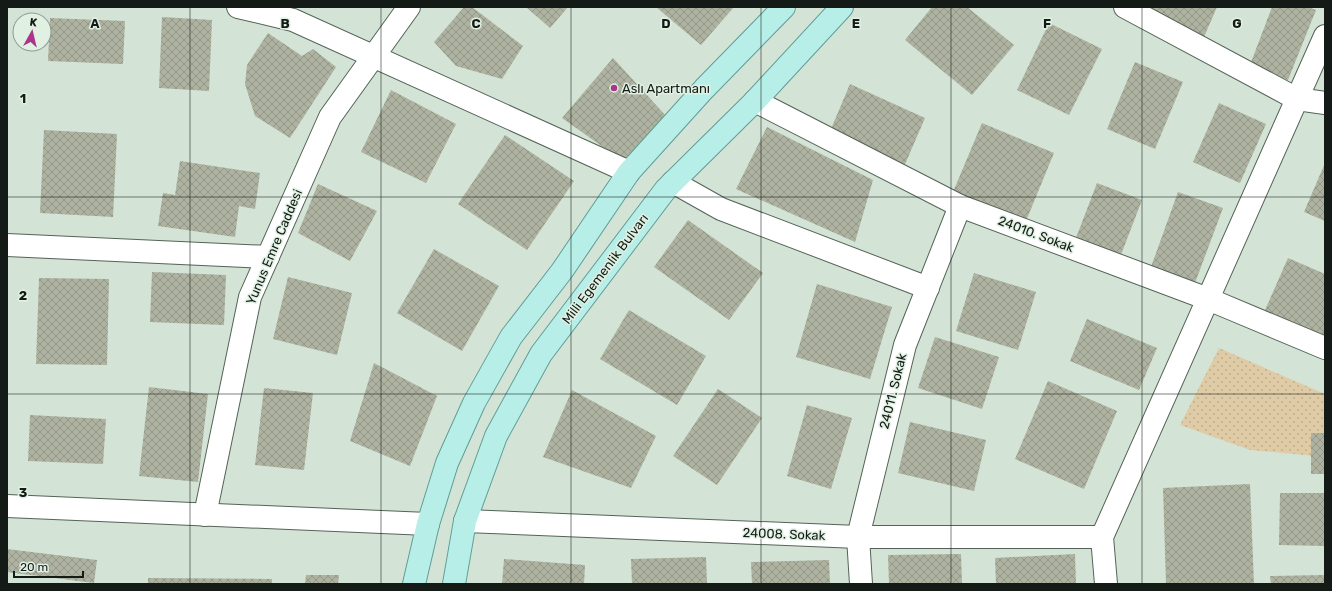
<svg xmlns="http://www.w3.org/2000/svg" width="1332" height="591" viewBox="0 0 1332 591" font-family="Rubik,sans-serif">
<defs>
<pattern id="park-dots" width="8" height="8" patternUnits="userSpaceOnUse"><rect width="8" height="8" fill="#dfcba6"/><path d="M2 2h.1M6 6h.1" fill="none" stroke="#beae8e" stroke-width="1.8" stroke-linecap="round"/></pattern>
<pattern id="building-cross-hatch" width="8" height="8" patternUnits="userSpaceOnUse"><rect width="8" height="8" fill="#aeb2a0"/><path d="M0 0l8 8M0 8l8-8" fill="none" stroke="#959889"/></pattern>
</defs>
<rect width="100%" height="100%" fill="#d3e4d6"/>
<!-- park -->
<path fill="url(#park-dots)" d="M1219,348l106,46v63l-75,-7 -70,-25z"/>
<!-- building -->
<g fill="url(#building-cross-hatch)">
<path d="M464,7h8l51,39 -21,33 -46,-13 -22,-24z"/>
<path d="M526,7h42l-18,21z"/>
<path d="M656,7h78l-33,38z"/>
<path d="M932,7h35l47,38 -42,50 -67,-55z"/>
<path d="M1147,7h70l-13,30z"/>
<path d="M1272,7h36l8,3 -28,70 -38,-15z"/>
<path d="M162,17l50,3 -3,71 -50,-3z"/>
<path d="M50,18l75,3 -2,43 -75,-3z"/>
<path d="M1049,23l53,26 -33,66 -52,-25z"/>
<path d="M268,33l34,23 11,-7 23,18 -46,71 -35,-22 -10,-32 2,-19z"/>
<path d="M613,58l55,60 -41,46 -65,-46z"/>
<path d="M1135,62l48,20 -28,67 -48,-20z"/>
<path d="M850,84l75,34 -22,51 -75,-33z"/>
<path d="M391,90l65,34 -30,59 -65,-31z"/>
<path d="M1219,103l47,21 -26,59 -47,-21z"/>
<path d="M982,123l72,30 -28,68 -73,-29z"/>
<path d="M767,127l106,53 -18,62 -119,-53z"/>
<path d="M44,130l73,4 -4,83 -73,-4z"/>
<path d="M505,135l69,46 -47,69 -69,-46z"/>
<path d="M180,161l80,12 -5,36 -16,-3 -4,31 -77,-11 5,-33 12,2z"/>
<path d="M1325,163v58l-21,-9z"/>
<path d="M1097,183l45,17 -23,60 -45,-17z"/>
<path d="M318,184l59,27 -27,50 -52,-28z"/>
<path d="M1178,192l45,16 -28,75 -44,-16z"/>
<path d="M688,220l75,53 -34,47 -75,-53z"/>
<path d="M434,249l65,37 -37,65 -65,-38z"/>
<path d="M1288,258l37,16v63l-60,-27z"/>
<path d="M152,272l74,3 -2,50 -74,-3z"/>
<path d="M974,273l62,19 -18,58 -62,-19z"/>
<path d="M288,277l64,16 -15,62 -64,-16z"/>
<path d="M39,278l70,1 -2,86 -71,-1z"/>
<path d="M817,284l75,23 -22,72 -74,-22z"/>
<path d="M629,310l77,46 -29,49 -77,-46z"/>
<path d="M1087,319l70,29 -18,42 -69,-29z"/>
<path d="M935,337l64,20 -17,52 -64,-21z"/>
<path d="M374,363l63,33 -27,70 -60,-25z"/>
<path d="M1048,381l69,30 -33,78 -69,-30z"/>
<path d="M149,387l59,7 -10,88 -59,-6z"/>
<path d="M264,388l49,5 -9,77 -49,-5z"/>
<path d="M718,389l44,29 -45,67 -44,-29z"/>
<path d="M572,390l84,46 -25,52 -88,-31z"/>
<path d="M807,405l45,13 -21,71 -44,-13z"/>
<path d="M30,415l76,4 -3,45 -75,-3z"/>
<path d="M910,422l76,18 -12,51 -76,-18z"/>
<rect x="1311" y="433" width="14" height="41"/>
<path d="M1250,484l4,100h-88l-3,-96z"/>
<path d="M1280,493h45v53l-46,-1z"/>
<path d="M7,549l90,11 -3,23 -87,-11z"/>
<path d="M961,554l1,30h-73l-1,-29z"/>
<path d="M1075,554l1,30h-80l-1,-26z"/>
<path d="M706,557l1,27h-75l-1,-25z"/>
<path d="M504,559l81,6 -1,19h-82z"/>
<path d="M829,560l1,24h-78l-1,-22z"/>
<path d="M306,575h33l-1,9h-33z"/>
<path d="M1325,575v9h-54l-1,-8z"/>
<path d="M148,578l124,1v5h-124z"/>
</g>
<g fill="none" stroke-linecap="round" stroke-linejoin="round">
<defs>
<g id="minor">
<path d="M238,7l55,13 336,152"/>
<path d="M1125,7l172,92 28,4"/>
<path d="M755,101l205,105 248,93 117,49"/>
<path d="M673,182l48,27 207,79"/>
<path d="M7,245l261,12"/>
<path d="M7,506l421,18"/>
<path d="M205,515l45,-218 80,-180 79,-110"/>
<path d="M465,521l393,16h244"/>
<path d="M861,584l-3,-47 47,-192 55,-139"/>
<path d="M1106,584l-4,-47 223,-501"/>
</g>
<g id="major">
<path d="M414,584l14,-60 19,-61 27,-60 37,-66 51,-66 67,-99 75,-83 80,-82"/>
<path d="M454,584l11,-63 31,-85 45,-82 125,-165 89,-88 87,-94"/>
</g>
</defs>
<!-- minor casing -->
<use href="#minor" stroke="#546357" stroke-width="24"/>
<!-- major casing -->
<use href="#major" stroke="#5f9d95" stroke-width="24"/>
<!-- minor -->
<use href="#minor" stroke="#fff" stroke-width="22"/>
<!-- major -->
<use href="#major" stroke="#b7efe8" stroke-width="22"/>
</g>
<!-- grid -->
<path fill="none" stroke="#141a16" stroke-width="1" stroke-opacity="0.55" d="M190,7v577M381,7v577M571,7v577M761,7v577M951,7v577M1142,7v577M7,197h1318M7,394h1318"/>
<!-- markers -->
<circle fill="#ac358c" stroke="#e0f1e3" stroke-width="1.5" cx="614" cy="88" r="4"/>
<g text-anchor="middle" dominant-baseline="central" stroke-width="3" stroke-linejoin="round" paint-order="stroke">
<!-- poi labels -->
<g font-size="13" fill="#141a16" stroke="#e0f1e3" text-anchor="start">
<text x="622" y="88">Aslı Apartmanı</text>
</g>
<!-- street labels -->
<g font-size="13" fill="#141a16" stroke="#e0f1e3">
<text transform="translate(1036 234) rotate(21)">24010. Sokak</text>
<text transform="translate(274 247) rotate(-67)">Yunus Emre Caddesi</text>
<text transform="translate(605 269) rotate(-53)">Milli Egemenlik Bulvarı</text>
<text transform="translate(893 391) rotate(-76)">24011. Sokak</text>
<text transform="translate(784 534) rotate(2)">24008. Sokak</text>
</g>
</g>
<g font-size="13" text-anchor="middle" font-weight="bold" fill="#141a16" stroke="#e0f1e3" stroke-width="3" stroke-linejoin="round" paint-order="stroke">
<text x="95" y="28">A</text>
<text x="285" y="28">B</text>
<text x="476" y="28">C</text>
<text x="666" y="28">D</text>
<text x="856" y="28">E</text>
<text x="1047" y="28">F</text>
<text x="1237" y="28">G</text>
<text x="23" y="103">1</text>
<text x="23" y="300">2</text>
<text x="23" y="497">3</text>
</g>
<!-- border -->
<rect width="1332" height="591" fill="none" stroke="#141a16" stroke-width="16"/>
<!-- north arrow -->
<g transform="translate(32 32) rotate(8)"><circle r="19" fill="#e0f1e3" stroke="#8e9b91"/>
<path d="M0-3L7 15L0 10L-7 15Z" fill="#ac358c"/>
<text y="-6" font-size="11" font-weight="bold" text-anchor="middle" fill="#141a16">K</text>
</g>
<!-- scale -->
<path d="M14 571v6h69v-6" fill="none" stroke="#141a16" stroke-width="2"/>
<text x="20" y="571" font-size="12" fill="#141a16" stroke="#e0f1e3" stroke-width="3" paint-order="stroke">20 m</text>
</svg>
